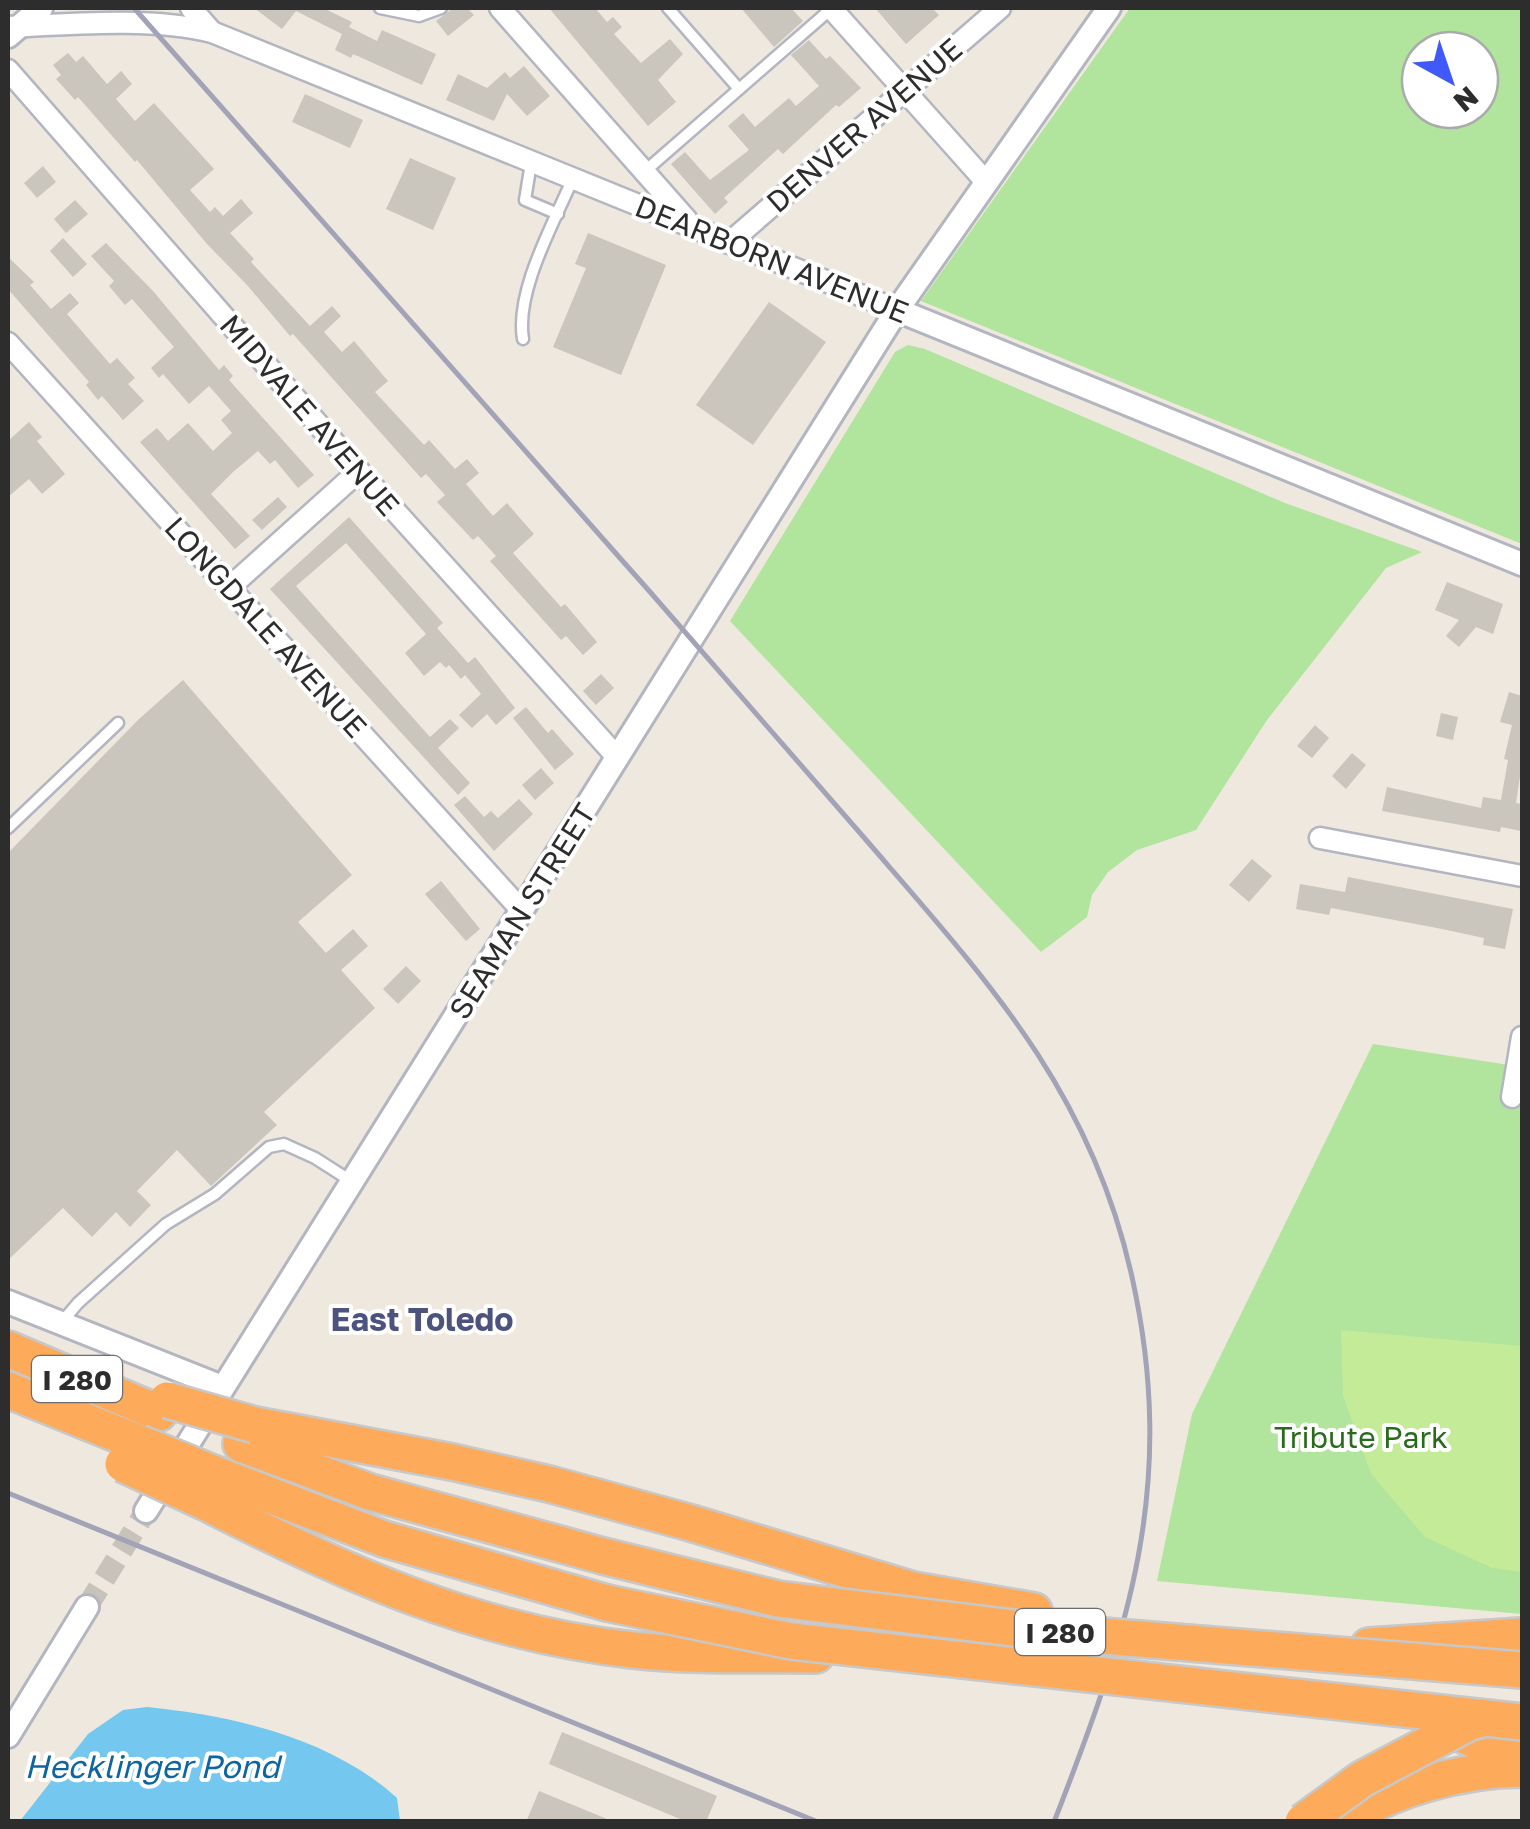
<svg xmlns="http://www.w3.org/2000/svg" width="1530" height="1829" viewBox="0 0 1530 1829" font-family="'Golos Text',sans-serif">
<rect width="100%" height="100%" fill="#eee8df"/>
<!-- green -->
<g fill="#b1e49c" fill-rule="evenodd">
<path d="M1130,8h392v536l-601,-243zM1420,50h60v60h-60z"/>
<path d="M908,345l17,4 360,154 137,49 -36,16 -119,152 -71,110 -59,20 -29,22 -16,23 -5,22 -46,35 -311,-331 165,-269z"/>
<path d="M1373,1044l149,23v547l-365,-33 35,-167z"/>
</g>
<!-- pitch -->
<path fill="#c3eb98" d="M1341,1330l181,16v226l-30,-4 -67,-31 -54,-63 -28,-78z"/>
<!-- water -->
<path fill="#74c7ee" d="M147,1707c88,9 184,31 250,91l3,23h-380l68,-87 35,-24z"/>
<!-- building -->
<g fill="#cac6bd">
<path d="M254,8h69l29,14 -3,5 28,14 5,-11 54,24 -14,31 -69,-31 -2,4 -16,-8 7,-16 -46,-23 -14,18z"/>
<path d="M453,8h14l7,7 -26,21 -12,-15z"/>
<path d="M549,8h46l12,14 6,-5 9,10 -8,7 27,29 29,-24 13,15 -25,26 18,22 -28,24z"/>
<path d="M741,8h50l12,13 -29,26z"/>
<path d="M875,8h57l7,7 -33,29z"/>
<path d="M809,40l17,19 4,-3 31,32 -22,19 -3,-2 -53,49 -5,-5 -54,49 4,4 -13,12 -44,-50 14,-12 25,28 39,-30 -21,-24 15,-13 12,14 34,-29 7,8 23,-20 -28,-31z"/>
<path d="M68,53l8,9 7,-6 24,28 14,-13 11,13 -16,15 19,22 19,-18 51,56 9,10 -24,21 20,22 5,-5 8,9 18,-17 12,14 -23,20 24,26 -3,3 59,64 22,-20 9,10 -17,16 18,20 12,-11 34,40 -13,11 49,53 5,-5 26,29 12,-10 12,14 -13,11 27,32 14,-13 12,14 15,17 -21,19 48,54 4,-3 32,38 -14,13 -17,-19 -5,4 -71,-79 6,-5 -18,-20 -5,4 -36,-38 8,-7 -19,-21 -5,4 -128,-144 -3,2 -43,-51 -40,-41 -70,-84 -2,2 -57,-65 -3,3 -19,-21 5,-4 -8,-10z"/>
<path d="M524,66l26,30 -23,20 -20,-22 -13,27 -48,-21 12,-26 29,14 18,-16 5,6z"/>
<path d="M305,94l58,26 -13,28 -58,-26z"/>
<path d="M410,158l46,20 -23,52 -47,-21z"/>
<path d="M43,166l13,16 -19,16 -13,-15z"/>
<path d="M75,200l13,14 -22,19 -12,-14z"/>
<path d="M588,233l78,32 -45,110 -68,-28 33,-79 -11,-4z"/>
<path d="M63,238l24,26 -14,13 -23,-26z"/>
<path d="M106,243l47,48 66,79 5,-5 9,11 -4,4 85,95 -16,13 -23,-28 -5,4 -12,-13 -25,21 -22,22 39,42 -15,13 -95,-107 17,-14 11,13 20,-18 25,28 19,-18 -11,-13 10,-9 -22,-25 -20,18 -26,-30 -4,4 -8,-10 23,-21 -42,-48 -7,6 -16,-19 5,-5 -23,-25z"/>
<path d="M8,257l26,25 -4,3 21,24 19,-16 9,10 -12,11 43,50 7,-6 18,20 -7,6 16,17 -21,19 -21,-24 -4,4 -12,-15 3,-3 -81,-93z"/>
<path d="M769,302l57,40 -73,103 -57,-40z"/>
<path d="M29,422l13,15 -5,4 28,33 -23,20 -13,-15 -21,18v-56z"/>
<path d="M278,497l9,10 -25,23 -10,-10z"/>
<path d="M349,517l94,106 -6,5 31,35 7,-6 40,51 -19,17 -9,-11 -15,14 -13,-13 22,-21 -16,-19 -4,4 -12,-14 -3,3 -6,-6 -16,14 -19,-23 21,-19 -80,-91 -50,43 134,151 20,-18 9,9 -21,20 32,35 -12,12 -188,-206z"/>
<path d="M1447,582l56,22 -10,30 -17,-7 -17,20 -13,-11 13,-16 -24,-10z"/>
<path d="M601,674l13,14 -18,17 -13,-14z"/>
<path d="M183,680l169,195 -54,47 28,31 27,-24 15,17 -27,24 34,38 -111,104 13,13 -66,61 -34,-36 -40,41 14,14 -21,22 -14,-15 -24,25 -29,-29 -55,52v-407l131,-134z"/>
<path d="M1509,692l13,4v67l-6,40 6,1 -1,27 -20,-4 -1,5 -118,-21 5,-24 94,21 2,-11 18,3 7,-40 -4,-1 8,-34 -12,-3z"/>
<path d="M526,707l22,26 4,-4 22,25 -19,16 -42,-52z"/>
<path d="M1441,713l17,4 -5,23 -17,-4z"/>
<path d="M1315,725l14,13 -17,20 -15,-12z"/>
<path d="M1352,753l14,12 -20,24 -14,-13z"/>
<path d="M541,768l13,15 -19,17 -13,-15z"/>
<path d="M465,796l19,21 7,-6 7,7 21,-19 14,15 -39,37 -40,-46z"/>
<path d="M1252,859l20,17 -23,26 -20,-17z"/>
<path d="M1348,877l165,32 -8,40 -22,-4 1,-7 -42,-9 -111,-21 -2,7 -33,-6 4,-25 45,8z"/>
<path d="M441,881l39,48 -14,12 -41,-47z"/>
<path d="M406,966l15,15 -23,23 -15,-15z"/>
<path d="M562,1732l155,64 -11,26h-19l-138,-58z"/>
<path d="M539,1791l73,30v1h-86z"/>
</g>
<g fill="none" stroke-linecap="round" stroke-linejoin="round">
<!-- tertiary-tunnel -->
<path stroke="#c7c3bb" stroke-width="22" stroke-dasharray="22 11" stroke-linecap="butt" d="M87,1607l59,-96"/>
<defs>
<g id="service">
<path d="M380,8l39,8 22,-8"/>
<path d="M668,8l71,81"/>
<path d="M531,163l-6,37 33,14"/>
<path d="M644,172l187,-163"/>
<path d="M523,339c-8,-48 31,-116 50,-161"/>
<path d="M8,828l110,-105"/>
<path d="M61,1323l17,-20 88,-79 49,-30 54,-47 15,-3 31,14 36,23"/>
</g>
<g id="minor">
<path d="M191,8l21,24"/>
<path d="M500,8l187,212"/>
<path d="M831,8l156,175"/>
<path d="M9,27c61,-3 145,-10 203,5l685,278"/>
<path d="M8,70l351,401 258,286"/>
<path d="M729,243l271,-235"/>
<path d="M8,343l515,569"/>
<path d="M230,587l129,-116"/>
<path d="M1320,838l202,38"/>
<path d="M1512,1097l10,-60"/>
</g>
<g id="tertiary">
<path d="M8,36l33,-28"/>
<path d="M897,310l625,254"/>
<path d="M8,1302l214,85"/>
<path d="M146,1511l751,-1201 212,-302"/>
<path d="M8,1736l79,-129"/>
</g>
<g id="motorway">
<path d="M8,1349l151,64"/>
<path d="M8,1390l131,53"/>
<path d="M255,1425l197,37 97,22 142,39 222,67 121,21"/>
<path d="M241,1444l129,48 233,64"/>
<path d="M220,1476l164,63 223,64"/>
<path d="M205,1502c139,71 271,131 428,148 61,7 122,4 183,5"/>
<path d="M1369,1646l153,-10"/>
<path d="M1431,1722l91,37"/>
<path d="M1341,1822c50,-33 122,-53 181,-53"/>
</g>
</defs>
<!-- service casing -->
<use href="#service" stroke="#b3b5c0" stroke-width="15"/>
<!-- minor casing -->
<use href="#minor" stroke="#b3b5c0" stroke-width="25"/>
<!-- tertiary casing -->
<use href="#tertiary" stroke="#b3b5c0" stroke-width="28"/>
<!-- motorway casing -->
<use href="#motorway" stroke="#c8c8c8" stroke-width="40"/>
<!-- service -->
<use href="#service" stroke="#fff" stroke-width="10"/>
<!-- minor -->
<use href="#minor" stroke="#fff" stroke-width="20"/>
<!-- tertiary -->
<use href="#tertiary" stroke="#fff" stroke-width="22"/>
<!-- motorway -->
<use href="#motorway" stroke="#fdaa5b" stroke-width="35"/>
<!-- rail -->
<g stroke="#a2a3b7" stroke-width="5">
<path d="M134,8c172,194 344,390 517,585 72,82 144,165 216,248 120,139 224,250 265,436 46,208 -3,353 -78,545"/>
<path d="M8,1493l810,329"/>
</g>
<defs>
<g id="motorway-bridge">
<path d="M167,1400l88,25"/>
<path d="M139,1443l81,33"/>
<path d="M123,1464l82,38"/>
<path d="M603,1556l175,43 251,31 493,40"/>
<path d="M607,1603l184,38 731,81"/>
<path d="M1303,1822l59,-43 108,-57 13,-3"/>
</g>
</defs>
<!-- motorway-bridge casing -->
<use href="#motorway-bridge" stroke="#c8c8c8" stroke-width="40" stroke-linecap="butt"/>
<!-- motorway-bridge -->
<use href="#motorway-bridge" stroke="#fdaa5b" stroke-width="35"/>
</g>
<g text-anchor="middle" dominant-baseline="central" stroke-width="8" stroke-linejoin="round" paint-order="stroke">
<!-- shield labels -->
<g fill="#fff" stroke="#6c6c6c" stroke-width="2.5">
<rect x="32" y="1356" width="90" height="46" rx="8"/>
<rect x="1015" y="1609" width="90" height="46" rx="8"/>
</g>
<g font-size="28" font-weight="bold" fill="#2d2d2d">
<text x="77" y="1379">I 280</text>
<text x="1060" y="1632">I 280</text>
</g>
<!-- street labels -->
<g font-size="30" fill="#2d2d2d" stroke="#fff">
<text transform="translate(864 125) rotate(-41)">DENVER AVENUE</text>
<text transform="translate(772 259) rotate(22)">DEARBORN AVENUE</text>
<text transform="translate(310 415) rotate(49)">MIDVALE AVENUE</text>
<text transform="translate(266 627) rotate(48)">LONGDALE AVENUE</text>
<text transform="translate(522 911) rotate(-58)">SEAMAN STREET</text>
</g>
<!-- park labels -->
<g font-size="30" fill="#276b1b" stroke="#fff">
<text x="1361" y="1437">Tribute Park</text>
</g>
<!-- neighbourhood labels -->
<g font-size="32" font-weight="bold" fill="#4c537e" stroke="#fff">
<text x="422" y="1319">East Toledo</text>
</g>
<!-- water labels -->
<g font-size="32" font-style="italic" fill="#0e659f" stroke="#fff">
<text x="152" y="1766">Hecklinger Pond</text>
</g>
</g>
<!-- border -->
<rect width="1530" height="1829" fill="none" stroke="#2d2d2d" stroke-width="20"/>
<!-- north arrow -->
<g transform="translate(1450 80) rotate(140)"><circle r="48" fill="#ffffff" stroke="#ababab" stroke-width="2.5"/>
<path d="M0-8L18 38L0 25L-18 38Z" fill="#4159f9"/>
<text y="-15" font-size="28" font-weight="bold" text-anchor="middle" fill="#2d2d2d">N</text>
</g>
</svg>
